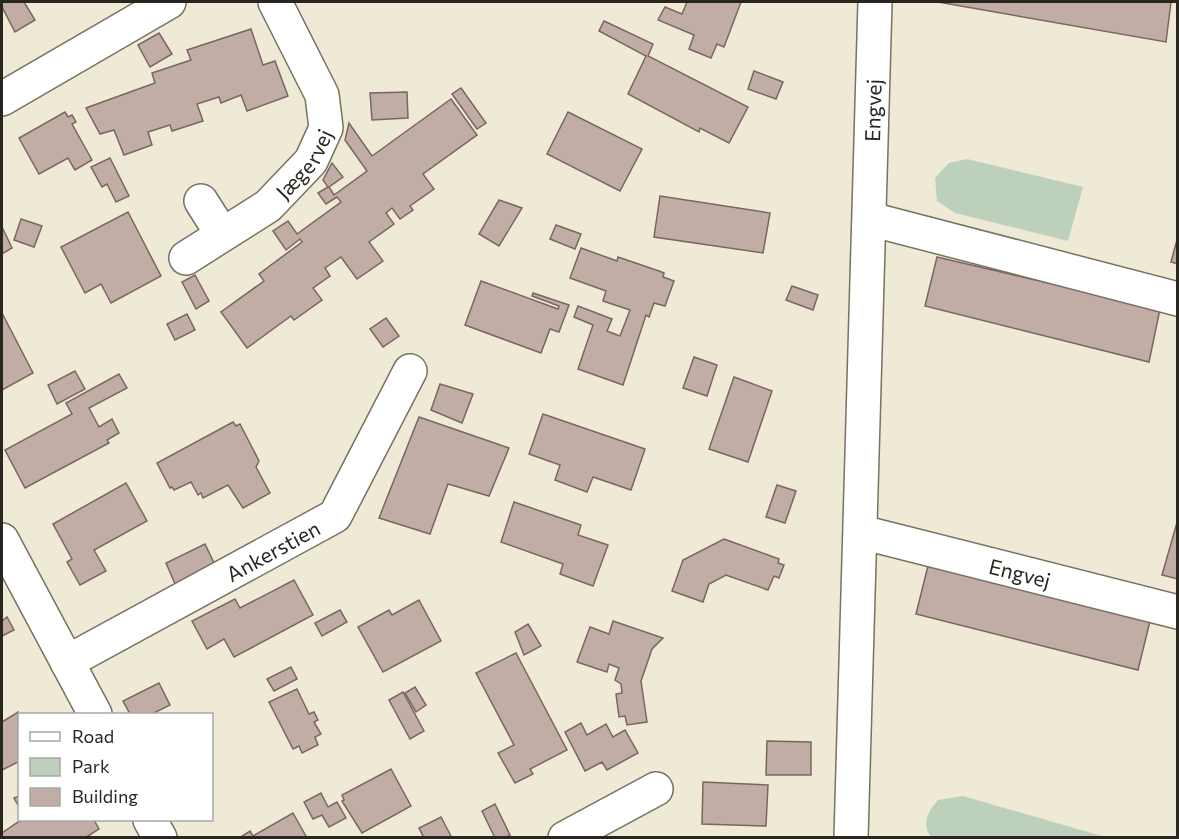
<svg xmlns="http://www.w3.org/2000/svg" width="1179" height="839" viewBox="0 0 1179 839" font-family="Commissioner,sans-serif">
<rect width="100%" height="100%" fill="#efead6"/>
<!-- green -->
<g fill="#bcd0bb">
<path d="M967,159l116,28 -15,54 -113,-28 -18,-12 -2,-23 14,-15z"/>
<path d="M963,796l142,41h1h-175c-10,-14 -3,-25 7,-37z"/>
</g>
<!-- building -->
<g fill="#c2aca6" stroke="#7a6660" stroke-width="1.5">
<path d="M2,2h22l11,18 -20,12 -13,-25z"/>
<path d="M687,2h54l-17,45 -7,-3 -6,14 -22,-9 5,-14 -36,-15 7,-13 17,7z"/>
<path d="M938,2h233l-5,40z"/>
<path d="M604,21l49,23 -5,12 100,51 -19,36 -29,-15 -1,4 -71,-38 18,-38 -47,-25z"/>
<path d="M251,29l12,36 12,-4 13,35 -41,15 -6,-16 -20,8 -2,-6 -22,7 6,17 -31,10 -2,-6 -22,7 4,13 -28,10 -10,-25 -14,4 -14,-26 69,-25 -3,-10 39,-13 -4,-10z"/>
<path d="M159,33l13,21 -22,13 -12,-22z"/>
<path d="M754,71l29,11 -7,17 -28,-10z"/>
<path d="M461,88l25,35 -9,6 -25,-35z"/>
<path d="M407,92l1,26 -36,2 -2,-27z"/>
<path d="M451,99l26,36 -54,39 11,15 -24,17 3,4 -13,9 -8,-11 -6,5 8,11 -25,18 14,19 -26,18 -16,-22 -16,11 5,8 -17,12 9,12 -28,20 -3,-4 -44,32 -26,-36 43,-31 -5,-7 43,-32 -2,-3 -14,11 -13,-19 15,-10 9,13 44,-32 -4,-5 -11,7 -8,-11 10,-6 -5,-7 9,-17 11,14 -14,10 5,8 33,-24 -22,-31 4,-17 23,33z"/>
<path d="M65,112l3,5 4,-2 4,7 -4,2 20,36 -17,10 -7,-12 -29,16 -20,-36z"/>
<path d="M568,112l74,37 -22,42 -73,-37z"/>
<path d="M110,158l19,38 -13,6 -9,-18 -5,3 -11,-20z"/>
<path d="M660,196l110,17 -7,40 -109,-16z"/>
<path d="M499,200l23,8 -23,38 -20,-12z"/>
<path d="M128,212l33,64 -50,27 -10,-19 -16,9 -24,-46z"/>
<path d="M21,219l21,7 -8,21 -20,-7z"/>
<path d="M556,225l25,9 -6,15 -25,-10z"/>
<path d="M2,227l10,21 -10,6z"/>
<path d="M1178,236v28l-7,-2z"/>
<path d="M581,248l36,13 1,-4 41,14 5,2 -1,4 11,4 -9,25 -11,-3 -5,14 -3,-2 -23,70 -45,-16 15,-44 -19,-8 4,-11 34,13 -5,12 13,5 10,-26 -27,-9 3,-10 -36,-13z"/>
<path d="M937,257l223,52 -11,53 -224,-56z"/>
<path d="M195,275l14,26 -13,8 -14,-27z"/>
<path d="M481,281l77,28 1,-3 -27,-10 1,-3 36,12 -10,27 -9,-3 -9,24 -76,-28z"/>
<path d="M792,286l26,9 -5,15 -27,-10z"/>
<path d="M2,313l31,60 -31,17z"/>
<path d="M187,314l8,16 -20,10 -8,-16z"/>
<path d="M386,318l13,18 -16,11 -13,-18z"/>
<path d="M694,357l23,8 -10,31 -24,-8z"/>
<path d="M75,371l10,18 -28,15 -9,-19z"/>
<path d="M119,374l8,14 -38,20 10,19 13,-8 7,14 -12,7 2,3 -84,45 -20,-38 67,-36 -6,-11z"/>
<path d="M734,377l38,14 -24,71 -39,-13z"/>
<path d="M440,384l33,10 -11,29 -31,-13z"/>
<path d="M543,414l102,35 -14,41 -38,-13 -6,15 -32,-12 5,-15 -31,-11z"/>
<path d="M419,417l90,31 -20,48 -41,-12 -18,50 -51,-16z"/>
<path d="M233,422l3,4 4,-2 19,37 -3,6 14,26 -27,15 -15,-23 -25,13 -2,-5 -3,2 -7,-13 -17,8 -2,-3 -2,1 -13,-25z"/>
<path d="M126,483l21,38 -53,29 12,21 -26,14 -13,-23 5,-3 -19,-35z"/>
<path d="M777,485l19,6 -11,32 -19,-6z"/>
<path d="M514,502l67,23 -3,10 30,10 -15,41 -33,-12 3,-10 -62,-22z"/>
<path d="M1178,519v60l-16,-4z"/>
<path d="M724,539l55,20 -1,4 6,2 -5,13 -5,-2 -6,14 -42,-15 -17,9 -6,18 -31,-11 11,-31z"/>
<path d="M205,544l11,23 -40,19 -10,-23z"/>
<path d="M928,566l222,55 -12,49 -222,-56z"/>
<path d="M294,580l19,35 -79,42 -10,-18 -17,10 -15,-28 43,-22 5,9z"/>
<path d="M419,600l22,41 -58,31 -25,-45 31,-17 3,5z"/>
<path d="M340,610l7,12 -25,14 -7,-13z"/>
<path d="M7,617l7,13 -12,6v-15z"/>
<path d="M613,621l50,17 -11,11 -11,32 6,41 -20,3 -2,-9 -6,1 -3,-23 6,-1 -1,-9 -6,-4 4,-12 -10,-4 -2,8 -30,-10 13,-35 19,7z"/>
<path d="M528,624l13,22 -17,9 -9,-23z"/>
<path d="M516,653l51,97 -37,19 3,5 -18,9 -17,-30 16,-8 -38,-72z"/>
<path d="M291,667l6,12 -23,12 -7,-12z"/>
<path d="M159,683l11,22 -18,9h-22l-7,-13z"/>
<path d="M415,687l11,18 -10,7 -11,-19z"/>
<path d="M297,689l12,25 5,-2 4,8 -4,2 7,12 -6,3 3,8 -16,8 -3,-7 -6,3 -24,-47z"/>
<path d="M403,692l21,39 -14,8 -21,-39z"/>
<path d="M18,712l2,49 -18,9v-48z"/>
<path d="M581,723l6,12 19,-11 7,13 12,-7 13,23 -31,17 -5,-8 -17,9 -20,-39z"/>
<path d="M767,741l44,1v33h-45z"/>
<path d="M391,769l20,37 -49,27 -20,-32 2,-1 -2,-5z"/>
<path d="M703,782l65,3 -2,41 -64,-2z"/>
<path d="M321,793l7,14 9,-5 9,16 -17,9 -7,-12 -9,4 -9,-17z"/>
<path d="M20,796v13l-6,-11z"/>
<path d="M495,804l15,31 -5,3h-10l-13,-27z"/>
<path d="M293,813l14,25h-68l11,-7 3,5z"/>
<path d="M441,817l11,21h-28l-5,-10z"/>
<path d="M21,820h73l5,9 -14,9h-83v-5z"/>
</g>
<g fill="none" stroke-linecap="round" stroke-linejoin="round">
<defs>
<g id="minor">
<path d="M2,99l167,-97"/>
<path d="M201,201l21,33"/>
<path d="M870,219l308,80"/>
<path id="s1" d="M186,258l82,-52 43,-45 15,-33 -4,-33 -47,-93"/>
<path id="s2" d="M861,532l317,80"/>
<path d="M2,540l93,174"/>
<path id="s3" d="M67,662l268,-146 75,-145"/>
<path d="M150,820l10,18"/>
<path d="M565,838l91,-49"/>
<path id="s4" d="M851,838l24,-836"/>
</g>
</defs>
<!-- minor casing -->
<use href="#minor" stroke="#777261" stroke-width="36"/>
<!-- minor -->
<use href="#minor" stroke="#fff" stroke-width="33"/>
</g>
<g text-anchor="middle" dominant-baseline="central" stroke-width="4.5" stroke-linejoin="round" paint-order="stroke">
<!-- street labels -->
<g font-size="21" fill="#28261e" stroke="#fff">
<text stroke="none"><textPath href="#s4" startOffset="728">Engvej</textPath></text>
<text stroke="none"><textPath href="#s1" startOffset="153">Jægervej</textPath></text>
<text stroke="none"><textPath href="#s3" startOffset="234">Ankerstien</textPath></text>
<text stroke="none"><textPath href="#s2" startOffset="164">Engvej</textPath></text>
</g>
</g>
<!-- border -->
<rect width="1179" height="839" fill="none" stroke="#28261e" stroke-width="6"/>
<!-- legend -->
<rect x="18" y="713" width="195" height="108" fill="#ffffff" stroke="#a9a8a5" stroke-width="1.5"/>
<rect x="30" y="732" width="30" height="9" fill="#ffffff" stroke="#a9a8a5" stroke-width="1.5"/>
<text x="72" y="743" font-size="18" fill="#28261e">Road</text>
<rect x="30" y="758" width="30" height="18" fill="#bcd0bb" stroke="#a9a8a5" stroke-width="1.5"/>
<text x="72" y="773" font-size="18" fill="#28261e">Park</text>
<rect x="30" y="788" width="30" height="18" fill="#c2aca6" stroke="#a9a8a5" stroke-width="1.5"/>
<text x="72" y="803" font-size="18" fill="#28261e">Building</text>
</svg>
